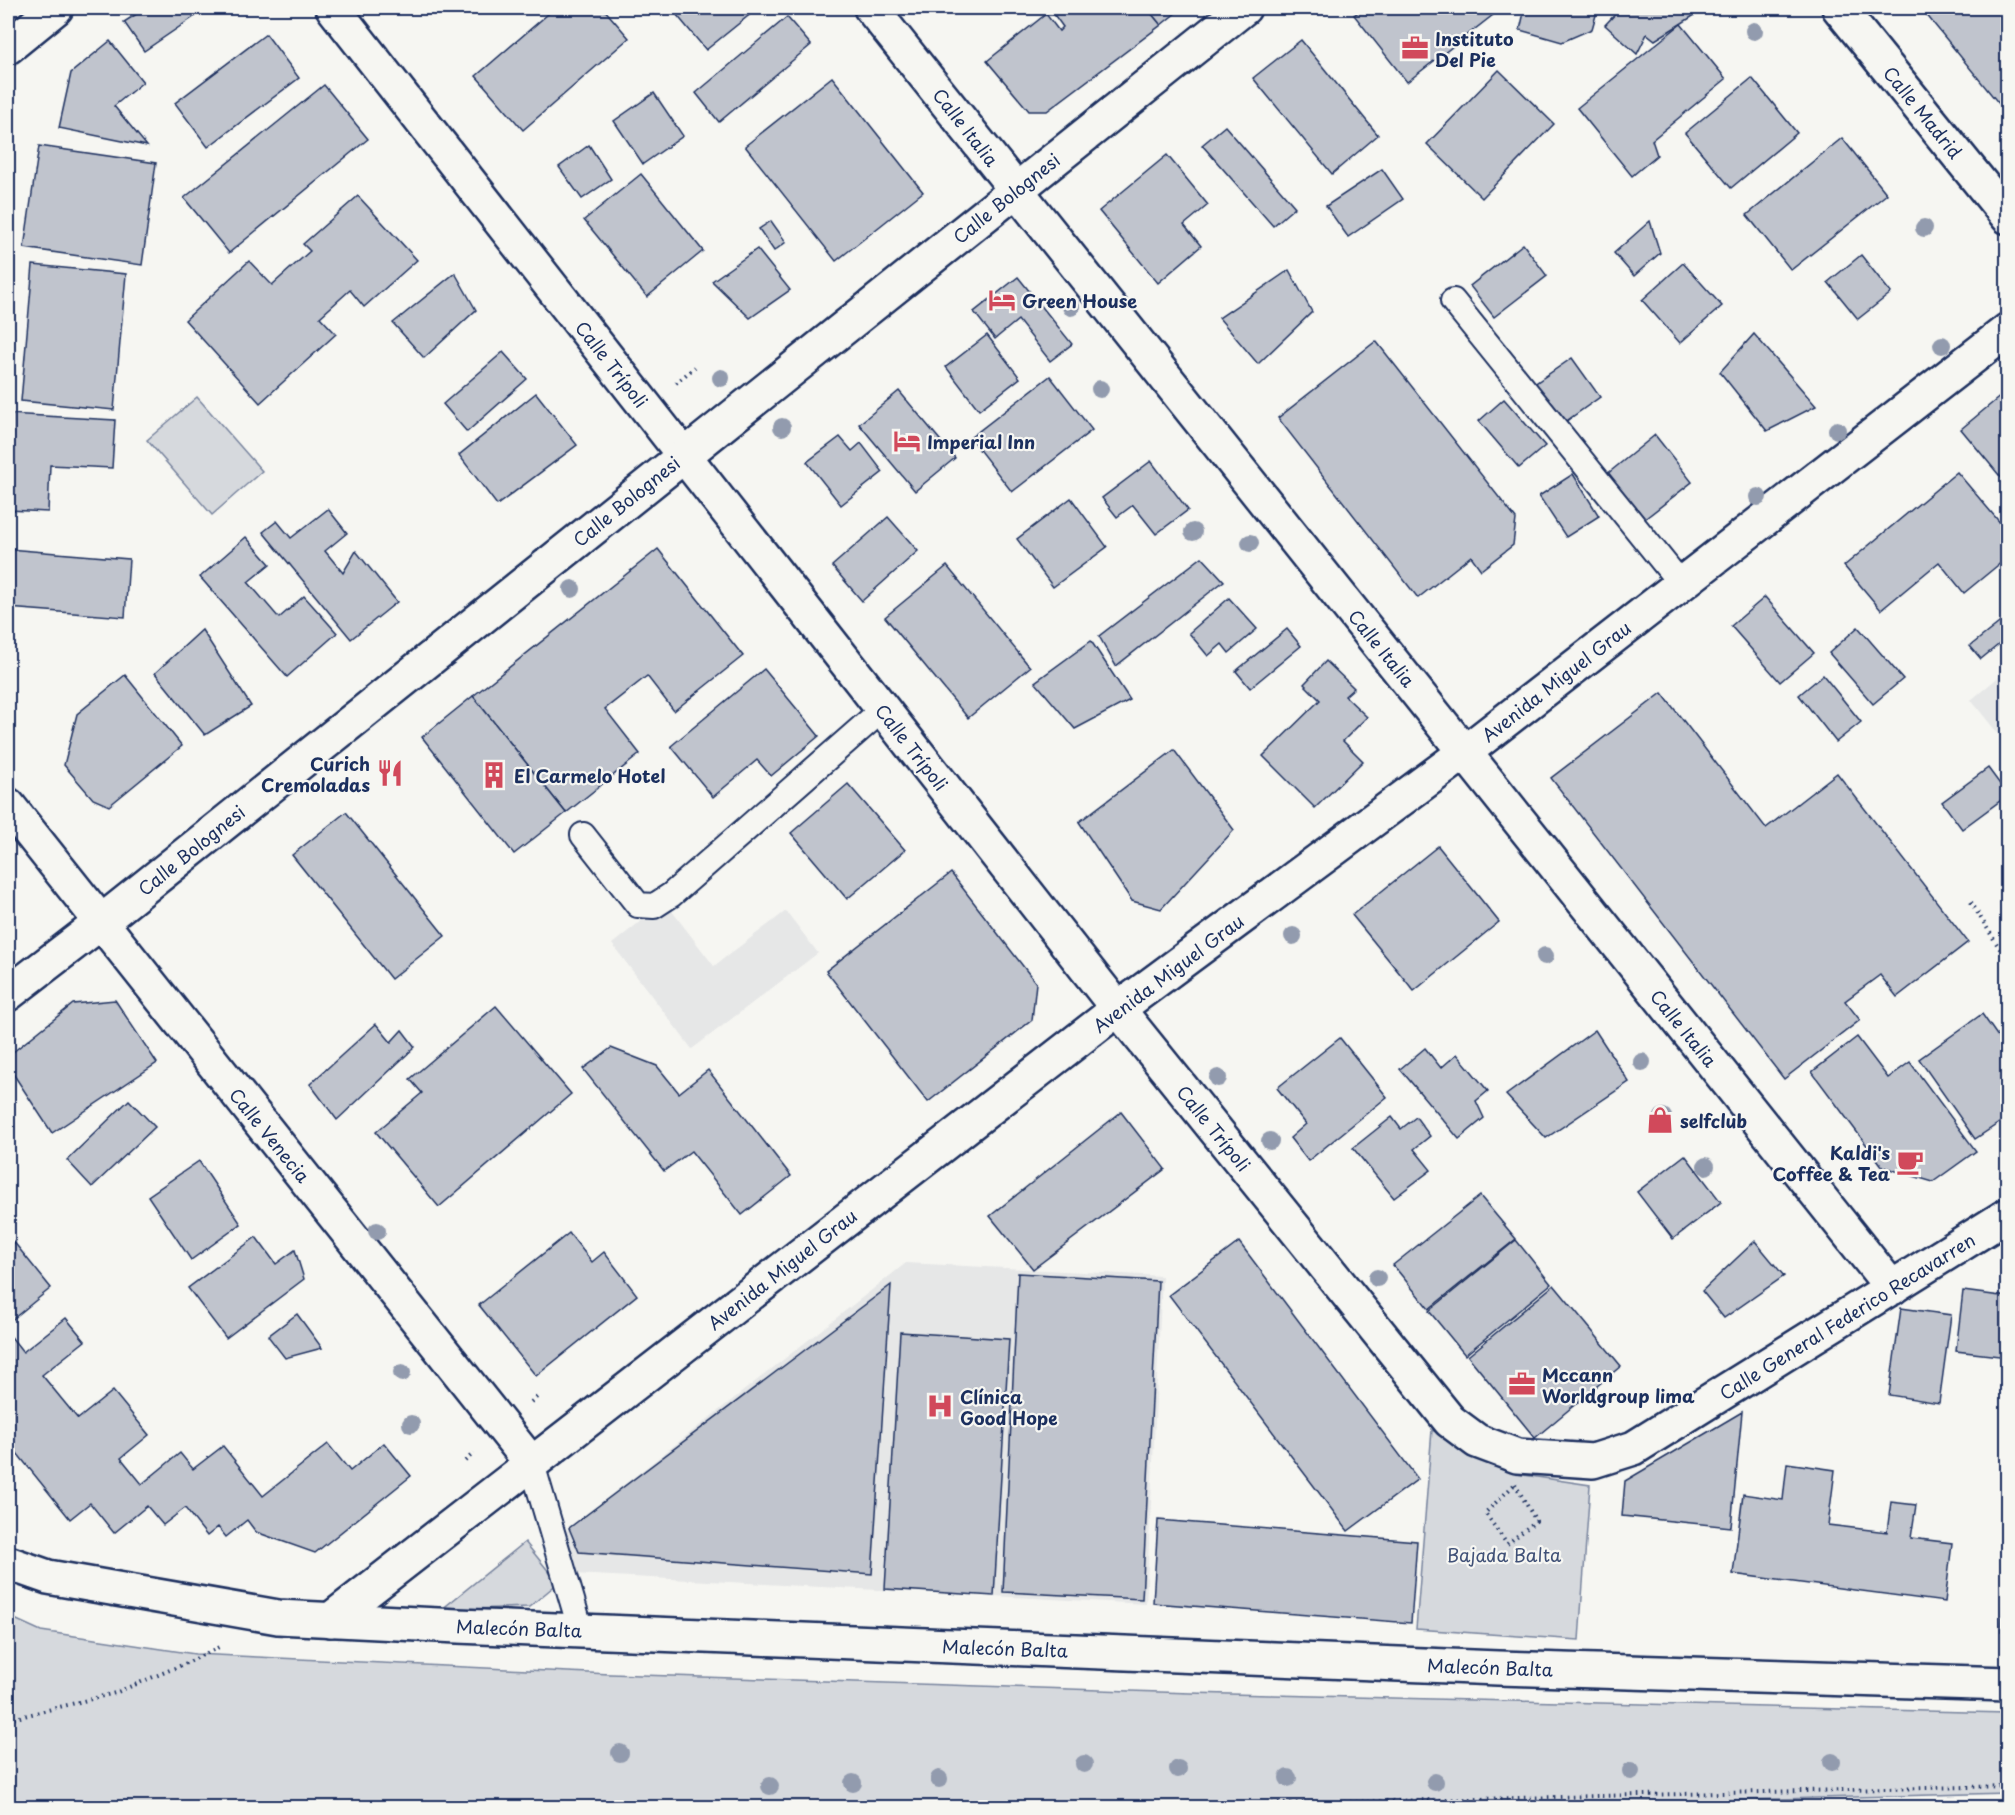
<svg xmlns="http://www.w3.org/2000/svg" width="2015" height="1815" viewBox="0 0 2015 1815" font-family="'Playpen Sans',sans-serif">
<rect width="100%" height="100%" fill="#f6f6f2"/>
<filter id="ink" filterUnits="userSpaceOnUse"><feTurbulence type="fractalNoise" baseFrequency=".0167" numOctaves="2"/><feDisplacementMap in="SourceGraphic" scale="12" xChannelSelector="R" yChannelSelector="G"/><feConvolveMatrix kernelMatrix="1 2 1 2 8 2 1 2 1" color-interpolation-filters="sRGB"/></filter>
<g filter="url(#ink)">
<!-- built -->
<g fill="#e6e7e7">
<path d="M2007,670v75l-36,-45z"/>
<path d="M665,902l49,64 72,-55 32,42 -126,96 -80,-105z"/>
<path d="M906,1263l256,13 -16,328 -572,-30 -16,-37z"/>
</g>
<!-- green -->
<g fill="#d6d9dd" stroke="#78849e" stroke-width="1.5">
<path d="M197,397l65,74 -50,44 -65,-75z"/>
<path d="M1432,1430l85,44 73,11 -11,155 -163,-11z"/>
<path d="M525,1542l33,41 -29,24 -88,3z"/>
<path d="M8,1616l33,15 154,23 415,20 580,19 817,20v80l-567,15 -1432,-1z"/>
</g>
<!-- building -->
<g fill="#c0c4cd" stroke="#1b2f5e" stroke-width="1.5">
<path d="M146,8h61l-63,43 -20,-29z"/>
<path d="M555,8h48l26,30 -106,92 -47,-54z"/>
<path d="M671,8h87l-52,42z"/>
<path d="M1052,8h95l14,17 -114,86h-18l-42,-50 59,-47 13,17 4,-4 -13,-18z"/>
<path d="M1147,8h35l-21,17z"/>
<path d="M1364,8h138l-95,74 -53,-67z"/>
<path d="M1525,8h73l-6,21 -30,13 -42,-12z"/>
<path d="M1621,8h85l-51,32 -8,-6 -10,20 -32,-29z"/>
<path d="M1921,8h87v107z"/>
<path d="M787,17l24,28 -92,77 -23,-29z"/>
<path d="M1681,24l45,55 -74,61 5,15 -25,21 -55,-68z"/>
<path d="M266,34l33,44 -91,69 -33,-44z"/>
<path d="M1301,40l77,95 -46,39 -79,-96z"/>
<path d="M110,41l33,41 -29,24 33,40 -88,-18 12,-55z"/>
<path d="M1499,70l55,54 -72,74 -55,-54z"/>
<path d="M832,77l91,115 -87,69 -91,-115z"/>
<path d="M1752,78l45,55 -66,55 -46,-55z"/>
<path d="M324,85l44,54 -139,114 -45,-55z"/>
<path d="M654,93l29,43 -40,28 -29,-43z"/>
<path d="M1225,126l70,81 -22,19 -71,-81z"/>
<path d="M1842,138l45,56 -96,76 -44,-55z"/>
<path d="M589,145l22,34 -29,20 -23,-32z"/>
<path d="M39,146l117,17 -14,102 -118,-17z"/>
<path d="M1167,155l41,50 -24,20 17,21 -43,37 -59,-72z"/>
<path d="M1382,169l21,30 -55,38 -22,-31z"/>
<path d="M641,174l62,77 -56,46 -63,-77z"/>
<path d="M358,196l59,64 -53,47 -14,-17 -30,27 16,17 -76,69 -75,-83 64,-59 23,24 38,-34 -7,-7z"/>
<path d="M771,221l15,21 -12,9 -15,-22z"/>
<path d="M1650,221l10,32 -26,23 -20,-23z"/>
<path d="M1523,244l24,32 -53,41 -24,-31z"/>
<path d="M757,249l33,41 -40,28 -38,-37z"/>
<path d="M1861,255l30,38 -33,26 -30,-37z"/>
<path d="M1683,263l39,43 -42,37 -38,-43z"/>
<path d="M33,265l93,9 -12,136 -93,-9z"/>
<path d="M1289,270l23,42 -54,52 -39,-46z"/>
<path d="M455,273l21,37 -52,48 -31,-35z"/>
<path d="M1018,277l54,67 -22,17 -32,-41 -23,19 -21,-27z"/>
<path d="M1754,334l62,72 -49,25 -47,-59z"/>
<path d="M987,335l33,43 -41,32 -33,-43z"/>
<path d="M1376,341l140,178 -3,26 -32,25 -10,-14 -53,42 -140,-180z"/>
<path d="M503,352l24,27 -60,53 -24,-28z"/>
<path d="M1572,358l28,39 -42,30 -28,-40z"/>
<path d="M1050,376l42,54 -80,62 -42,-54z"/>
<path d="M2008,390v96l-47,-57z"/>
<path d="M899,391l56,67 -40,33 -56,-67z"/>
<path d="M536,393l41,52 -80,60 -38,-50z"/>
<path d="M1504,399l41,47 -26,22 -40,-47z"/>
<path d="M8,414l107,6 -3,48 -62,-3 -2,47 -40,-2z"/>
<path d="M1655,435l37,47 -55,43 -36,-46z"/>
<path d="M840,437l12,14 9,-8 22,29 -42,33 -34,-43z"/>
<path d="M1151,461l37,49 -32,24 -23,-29 -16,12 -15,-19z"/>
<path d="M1957,472l51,60v25l-44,36 -25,-31 -58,48 -37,-44z"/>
<path d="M1573,474l26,42 -33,21 -27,-41z"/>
<path d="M1071,498l36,49 -54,40 -36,-48z"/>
<path d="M328,509l19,24 -22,18 18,22 13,-22 41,51 -46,37 -88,-107 14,-11 14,17z"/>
<path d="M888,517l30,34 -56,50 -30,-35z"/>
<path d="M246,537l24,27 -22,18 31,36 25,-22 33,37 -50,44 -87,-100z"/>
<path d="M8,549l121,10 -4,58 -117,-9z"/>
<path d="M658,549l85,107 -69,55 -27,-35 -42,33 35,45 -74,59 -93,-117z"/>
<path d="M1202,557l22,24 -108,85 -17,-30z"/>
<path d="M947,566l83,101 -62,51 -83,-101z"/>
<path d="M1765,597l49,56 -34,29 -49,-56z"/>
<path d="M1229,598l28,31 -28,24 -7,-9 -14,12 -19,-23z"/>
<path d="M2008,616v21l-27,22 -11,-13z"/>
<path d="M1858,627l45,52 -30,25 -44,-51z"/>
<path d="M1287,629l14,17 -51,42 -14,-17z"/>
<path d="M202,630l49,76 -46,29 -50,-62z"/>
<path d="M1091,641l39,59 -55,29 -40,-47z"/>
<path d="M1326,661l28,27 -9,8 22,21 -24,24 20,20 -48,47 -52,-52 57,-56 -16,-16z"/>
<path d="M764,669l55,67 -48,40 -14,-16 -44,37 -42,-51z"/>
<path d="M125,675l57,71 -73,60 -16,-7 -29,-34 13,-51z"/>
<path d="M1823,675l38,47 -25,20 -37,-47z"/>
<path d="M1662,693l104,135 71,-55 131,169 -71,55 -17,-22 -35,26 15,19 -76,59 -233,-301z"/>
<path d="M473,696l93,117 -52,41 -92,-117z"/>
<path d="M1174,750l60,80 -73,79 -29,-8 -53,-79z"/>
<path d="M1988,768l20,27 -46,34 -20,-27z"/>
<path d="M848,784l57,66 -58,49 -56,-66z"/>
<path d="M346,812l99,124 -54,43 -99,-124z"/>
<path d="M1438,846l61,76 -85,69 -62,-76z"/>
<path d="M951,873l85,110 -4,37 -104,82 -102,-131z"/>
<path d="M115,1000l42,63 -105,70 -44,-67v-10l65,-52z"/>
<path d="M496,1006l75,88 -132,113 -63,-75 46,-39 -12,-14z"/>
<path d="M1982,1014l26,37v66l-33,22 -56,-80z"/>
<path d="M376,1024l15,18 11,-12 13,17 -78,73 -27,-36z"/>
<path d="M1595,1030l34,52 -83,56 -40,-43z"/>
<path d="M1857,1037l31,41 22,-16 66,89 -43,31 -50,-15 -71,-95z"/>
<path d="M1340,1038l47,59 -79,64 -18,-23 16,-14 -29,-36z"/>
<path d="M611,1048l46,18 22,27 29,-23 83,106 -49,39 -51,-64 -27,20 -81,-102z"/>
<path d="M1425,1048l16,20 16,-14 31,37 -12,10 8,17 -25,21 -59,-70z"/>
<path d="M129,1100l26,27 -63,60 -25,-27z"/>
<path d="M1121,1112l44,57 -132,100 -43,-53z"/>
<path d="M1392,1117l9,12 15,-12 14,19 -16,13 17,21 -37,28 -41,-50z"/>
<path d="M1685,1155l36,47 -48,37 -36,-47z"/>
<path d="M199,1161l42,63 -50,36 -43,-64z"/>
<path d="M1480,1196l36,43 -87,70 -36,-44z"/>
<path d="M569,1233l23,29 12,-10 33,43 -101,81 -57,-71z"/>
<path d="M256,1237l20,27 19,-14 9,29 -78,59 -38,-50z"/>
<path d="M1516,1240l35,44 -86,71 -36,-44z"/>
<path d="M13,1241l38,47 -43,35v-78z"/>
<path d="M1755,1241l29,35 -60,42 -22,-27z"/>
<path d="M1239,1242l179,237 -70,52 -179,-236z"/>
<path d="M1018,1273l140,8 -16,318 -139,-7z"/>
<path d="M891,1285l-19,289 -293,-22 -10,-24z"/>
<path d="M1554,1285l67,81 -86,72 -67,-82z"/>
<path d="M1963,1291l45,6v60l-52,-6z"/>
<path d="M1901,1308l50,7 -12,88 -50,-8z"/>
<path d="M297,1314l25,34 -37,10 -17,-22z"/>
<path d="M66,1318l19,23 -43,34 36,44 35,-28 36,44 -28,23 21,26 38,-31 13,16 30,-23 40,50 65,-52 22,27 34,-28 27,33 -96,77 -59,-21 -9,-12 -21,17 -8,-10 -11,9 -22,-28 -22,17 -16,-19 -33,27 -24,-30 -20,16 -62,-77v-109l15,19z"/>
<path d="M900,1332l109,7 -15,257 -109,-7z"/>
<path d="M1742,1412l-11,115 -109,-11 3,-35z"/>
<path d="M1787,1463l48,7 -7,55 59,7 4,-30 25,3 -5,33 41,5 -7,59 -212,-28 10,-80 40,6z"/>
<path d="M2008,1509v123l-7,-1z"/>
<path d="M1158,1520l259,21 -6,82 -258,-20z"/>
</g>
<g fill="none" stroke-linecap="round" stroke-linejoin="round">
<defs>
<g id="lane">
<path d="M1453,301l228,283"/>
<path d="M583,835l55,70 16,1 17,-11 212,-186"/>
<path d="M532,1464l49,167"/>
</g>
<g id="street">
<path d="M333,8l785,1001 332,412 27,20 40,15 76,5 41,-13 374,-233"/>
<path d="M871,8l1021,1280"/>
<path d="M1839,8l169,209"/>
<path d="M8,47l48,-39"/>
<path d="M8,805l524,659"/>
<path d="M330,1620l788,-611 347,-257 543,-422"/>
</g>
<g id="secondary">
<path d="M8,994l78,-60 1158,-926"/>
<path d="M8,1563l40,14 230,40 180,9 1040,42 510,16"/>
</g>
</defs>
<!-- lane casing -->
<use href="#lane" stroke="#1b2f5e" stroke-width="28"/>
<!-- street casing -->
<use href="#street" stroke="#1b2f5e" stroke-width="38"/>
<!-- secondary casing -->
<use href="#secondary" stroke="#1b2f5e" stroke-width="38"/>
<!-- path -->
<g stroke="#1b2f5e" stroke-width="4" stroke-dasharray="1.5 4.5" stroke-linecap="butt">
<path d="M676,383l19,-16"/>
<path d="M1971,902l37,60"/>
<path d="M531,1402l6,-5"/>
<path d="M465,1461l9,-8"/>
<path d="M1515,1484l21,37 -29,23 -22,-31z"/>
<path d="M8,1720l107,-27 74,-31 30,-15"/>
<path d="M1110,1808l898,-22"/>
</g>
<!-- lane -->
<use href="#lane" stroke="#f6f6f2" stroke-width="24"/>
<!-- street -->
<use href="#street" stroke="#f6f6f2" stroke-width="33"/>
<!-- secondary -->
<use href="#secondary" stroke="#f6f6f2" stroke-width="33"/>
</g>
<!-- trees -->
<g fill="#929bae">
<circle cx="1754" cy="31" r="9"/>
<circle cx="1924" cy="228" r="9"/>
<circle cx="1071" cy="307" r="9"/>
<circle cx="1942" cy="345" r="9"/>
<circle cx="721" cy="378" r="9"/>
<circle cx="1100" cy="389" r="9"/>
<circle cx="782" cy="427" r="9"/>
<circle cx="1837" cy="430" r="9"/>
<circle cx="1758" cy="497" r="9"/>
<circle cx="1193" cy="532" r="9"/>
<circle cx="1250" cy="543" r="9"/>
<circle cx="572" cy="589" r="9"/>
<circle cx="1293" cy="936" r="9"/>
<circle cx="1545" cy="956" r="9"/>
<circle cx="1642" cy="1062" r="9"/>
<circle cx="1218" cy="1078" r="9"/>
<circle cx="1663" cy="1117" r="9"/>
<circle cx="1270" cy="1141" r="9"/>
<circle cx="1706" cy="1166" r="9"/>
<circle cx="377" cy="1231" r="9"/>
<circle cx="1377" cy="1278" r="9"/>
<circle cx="402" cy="1373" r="9"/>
<circle cx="411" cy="1424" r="9"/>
<circle cx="620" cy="1753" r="9"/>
<circle cx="1832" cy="1762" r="9"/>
<circle cx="1084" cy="1764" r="9"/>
<circle cx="1178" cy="1769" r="9"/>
<circle cx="1631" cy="1771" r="9"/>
<circle cx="1288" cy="1778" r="9"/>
<circle cx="939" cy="1779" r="9"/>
<circle cx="1435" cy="1782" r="9"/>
<circle cx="853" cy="1783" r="9"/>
<circle cx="770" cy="1786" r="9"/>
</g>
</g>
<!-- icons -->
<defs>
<symbol id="office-bare" viewBox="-9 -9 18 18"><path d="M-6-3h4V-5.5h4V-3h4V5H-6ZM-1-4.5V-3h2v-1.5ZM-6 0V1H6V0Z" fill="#d1495b" stroke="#f6f6f2" stroke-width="2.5" paint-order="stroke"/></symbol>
<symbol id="hotel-bare" viewBox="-9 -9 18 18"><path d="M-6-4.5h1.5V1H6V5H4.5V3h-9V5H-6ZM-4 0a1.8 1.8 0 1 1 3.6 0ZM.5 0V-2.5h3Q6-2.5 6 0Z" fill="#d1495b" stroke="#f6f6f2" stroke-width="2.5" paint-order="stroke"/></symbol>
<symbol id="restaurant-bare" viewBox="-9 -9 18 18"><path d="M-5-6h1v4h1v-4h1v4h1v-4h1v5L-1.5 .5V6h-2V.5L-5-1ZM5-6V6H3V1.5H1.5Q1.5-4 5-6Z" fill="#d1495b" stroke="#f6f6f2" stroke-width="2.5" paint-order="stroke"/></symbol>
<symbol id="building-bare" viewBox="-9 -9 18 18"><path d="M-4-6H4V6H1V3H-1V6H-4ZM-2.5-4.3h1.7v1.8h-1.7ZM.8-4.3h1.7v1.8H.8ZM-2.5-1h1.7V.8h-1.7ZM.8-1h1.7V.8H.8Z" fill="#d1495b" stroke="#f6f6f2" stroke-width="2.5" paint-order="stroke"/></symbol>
<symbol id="shop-bare" viewBox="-9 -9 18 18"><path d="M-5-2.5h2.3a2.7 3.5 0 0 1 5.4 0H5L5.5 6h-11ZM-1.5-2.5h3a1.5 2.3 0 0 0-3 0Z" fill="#d1495b" stroke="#f6f6f2" stroke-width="2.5" paint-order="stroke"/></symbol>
<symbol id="cafe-bare" viewBox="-9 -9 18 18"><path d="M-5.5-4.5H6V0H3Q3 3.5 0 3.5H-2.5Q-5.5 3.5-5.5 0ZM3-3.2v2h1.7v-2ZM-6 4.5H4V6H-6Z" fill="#d1495b" stroke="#f6f6f2" stroke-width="2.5" paint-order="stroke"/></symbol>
<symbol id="hospital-bare" viewBox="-9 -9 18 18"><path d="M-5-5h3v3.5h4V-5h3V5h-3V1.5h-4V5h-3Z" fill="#d1495b" stroke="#f6f6f2" stroke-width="2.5" paint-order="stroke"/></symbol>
</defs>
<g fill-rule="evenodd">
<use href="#office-bare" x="1396" y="29" width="38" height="38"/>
<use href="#hotel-bare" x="983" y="281" width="38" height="38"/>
<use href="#hotel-bare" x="888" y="422" width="38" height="38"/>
<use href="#restaurant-bare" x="371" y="754" width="38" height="38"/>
<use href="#building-bare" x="475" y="756" width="38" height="38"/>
<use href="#shop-bare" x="1641" y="1101" width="38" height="38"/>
<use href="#cafe-bare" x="1891" y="1143" width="38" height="38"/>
<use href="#office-bare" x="1503" y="1365" width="38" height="38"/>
<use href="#hospital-bare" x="921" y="1387" width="38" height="38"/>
</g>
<g text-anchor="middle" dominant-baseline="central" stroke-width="4.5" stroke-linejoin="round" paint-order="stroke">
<!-- poi labels -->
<g font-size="18" font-weight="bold" fill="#1b2f5e" stroke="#f6f6f2" text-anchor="start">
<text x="1435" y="38">Instituto<tspan x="1435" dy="21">Del Pie</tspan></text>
<text x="1022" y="300">Green House</text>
<text x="927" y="441">Imperial Inn</text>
<text x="370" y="763" text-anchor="end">Curich<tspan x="370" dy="21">Cremoladas</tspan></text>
<text x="514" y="775">El Carmelo Hotel</text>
<text x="1680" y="1120">selfclub</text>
<text x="1890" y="1152" text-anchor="end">Kaldi's<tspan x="1890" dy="21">Coffee &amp; Tea</tspan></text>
<text x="1542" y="1374">Mccann<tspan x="1542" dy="21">Worldgroup lima</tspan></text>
<text x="960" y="1396">Clínica<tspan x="960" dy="21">Good Hope</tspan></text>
</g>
<!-- street labels -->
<g font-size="18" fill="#1b2f5e" stroke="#f6f6f2">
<text transform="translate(1923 112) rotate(51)">Calle Madrid</text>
<text transform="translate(966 127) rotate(52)">Calle Italia</text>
<text transform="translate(1006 198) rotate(-39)">Calle Bolognesi</text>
<text transform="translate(612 364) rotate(52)">Calle Trípoli</text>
<text transform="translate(626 501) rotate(-39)">Calle Bolognesi</text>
<text transform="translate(1382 648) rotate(51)">Calle Italia</text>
<text transform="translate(1556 681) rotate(-38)">Avenida Miguel Grau</text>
<text transform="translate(912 747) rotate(52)">Calle Trípoli</text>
<text transform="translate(191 850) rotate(-39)">Calle Bolognesi</text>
<text transform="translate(1168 973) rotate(-37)">Avenida Miguel Grau</text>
<text transform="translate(1684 1028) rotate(51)">Calle Italia</text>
<text transform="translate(1214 1128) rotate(51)">Calle Trípoli</text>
<text transform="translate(270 1135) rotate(51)">Calle Venecia</text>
<text transform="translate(782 1269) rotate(-38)">Avenida Miguel Grau</text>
<text transform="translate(1847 1316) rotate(-32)">Calle General Federico Recavarren</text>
<text transform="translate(519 1628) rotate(2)">Malecón Balta</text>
<text transform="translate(1005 1648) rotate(2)">Malecón Balta</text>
<text transform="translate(1490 1667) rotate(2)">Malecón Balta</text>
</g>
<!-- park labels -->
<g font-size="18" fill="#405177" stroke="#f6f6f2">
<text x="1504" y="1554">Bajada Balta</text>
</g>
</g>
<!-- margin -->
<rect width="2015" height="1815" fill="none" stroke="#f6f6f2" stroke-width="30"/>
<rect x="15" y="15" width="1985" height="1785" fill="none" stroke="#1b2f5e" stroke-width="2" filter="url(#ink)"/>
</svg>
